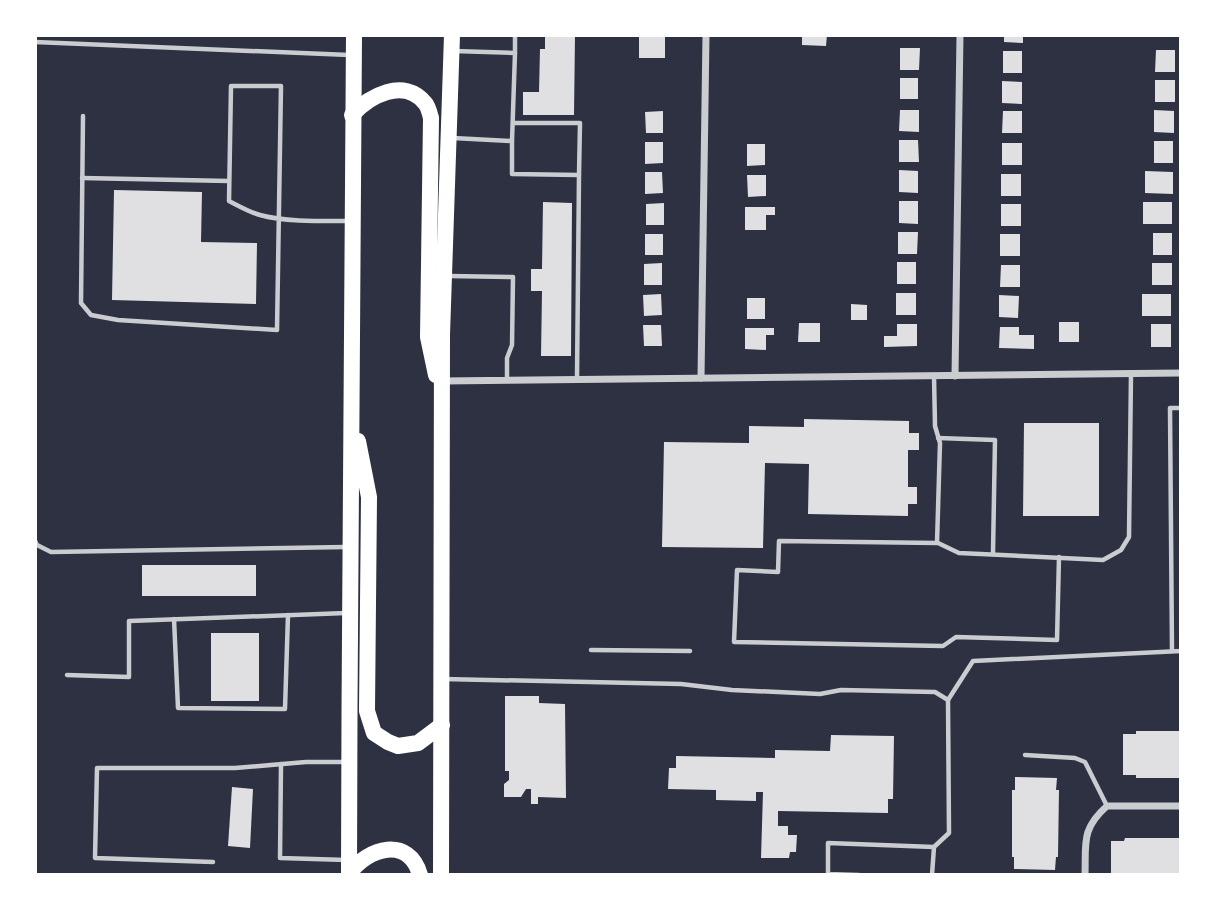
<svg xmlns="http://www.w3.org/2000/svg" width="1216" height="910" viewBox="0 0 1216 910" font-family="'PT Sans',sans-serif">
<rect width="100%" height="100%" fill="#2d3142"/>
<!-- building -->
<g fill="#e0e0e3">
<path d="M545,35h30l-1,80h-51v-23h16l1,-43h5z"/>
<rect x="639" y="35" width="26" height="23"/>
<path d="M802,35h25l-1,11 -24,-1z"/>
<path d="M1004,35h19v8l-19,-1z"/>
<path d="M900,48h20l-1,22h-19z"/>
<path d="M1156,50h19v22h-20z"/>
<rect x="1003" y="51" width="19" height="22"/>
<rect x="900" y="78" width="18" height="21"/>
<rect x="1155" y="80" width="20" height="22"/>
<path d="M1002,81l20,1v22l-20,-1z"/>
<path d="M900,110h19v22l-20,-1z"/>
<path d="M1154,110l20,1v22l-20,-1z"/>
<path d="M663,111v22h-17l-1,-21z"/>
<path d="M1003,111h19v22h-20z"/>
<path d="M899,140h19l1,22h-20z"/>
<rect x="1154" y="141" width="19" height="22"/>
<path d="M645,142h18v21l-18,1z"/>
<rect x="1002" y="143" width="20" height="22"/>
<path d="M747,144h18v21l-18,1z"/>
<path d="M899,170l19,1v22l-19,-1z"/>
<path d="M1145,171l28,1v22l-28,-1z"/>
<path d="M645,172h17l1,21 -18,1z"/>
<rect x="1001" y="174" width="20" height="22"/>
<path d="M747,175h19v21l-18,1z"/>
<path d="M114,190l88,2 -1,50 56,1 -1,61 -144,-4z"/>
<path d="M899,201h19v23l-19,-1z"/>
<path d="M543,202l29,1 -1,153h-30l1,-65h-11v-22h11z"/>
<rect x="1143" y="202" width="29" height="22"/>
<path d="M664,203v22h-18v-21z"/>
<rect x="1001" y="204" width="20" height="22"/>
<path d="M745,207h30v8h-9v15h-21z"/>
<path d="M898,232h20l-1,22h-19z"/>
<rect x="1153" y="233" width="19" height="22"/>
<rect x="645" y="234" width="18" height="21"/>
<rect x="1000" y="234" width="20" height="22"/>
<rect x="897" y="262" width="19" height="22"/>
<path d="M662,263v22h-18v-21z"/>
<rect x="1152" y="263" width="20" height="22"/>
<path d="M1001,265h19v22h-20z"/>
<rect x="896" y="293" width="20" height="22"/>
<path d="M661,294l1,21 -18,1 -1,-21z"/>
<rect x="1142" y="294" width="29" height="22"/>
<path d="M999,295l20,1 -1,22 -19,-1z"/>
<rect x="747" y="298" width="18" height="21"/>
<path d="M851,304l16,1v15h-16z"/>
<rect x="1059" y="322" width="20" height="20"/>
<path d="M799,323h21v19h-22z"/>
<path d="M897,324h20v22l-33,1v-11h13z"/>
<rect x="1151" y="324" width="20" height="23"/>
<path d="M643,325h18l1,21h-18z"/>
<path d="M1000,327h19v8h15v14l-35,-1z"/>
<path d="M745,328h29v7h-8v15l-21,-1z"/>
<path d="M804,419l105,2v12h10v17h-11v37h9v17h-9v12l-100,-2 1,-50 -44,-1 -2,85 -101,-1 2,-105 85,1v-17l55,1z"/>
<path d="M1024,423h75v93h-76z"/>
<rect x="142" y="565" width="114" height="31"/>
<rect x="211" y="633" width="48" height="68"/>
<path d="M505,696h34v7l26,1 1,94 -28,-1v7h-7v-15h-5l-5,8h-17v-13l5,-4v-9h-4z"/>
<path d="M1136,731h45v47h-45v-3h-13v-41h13z"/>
<path d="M831,735l63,1 -1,63h-5v14l-110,-2v15h10v9h9l-1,17h-6l-1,6h-28l2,-66h-7v9l-40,-1v-10l-48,-1 1,-21h7v-12l99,2v-8l55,1z"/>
<path d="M1015,777l42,1 -1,12h3l-1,67h-2l-1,13 -41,-1v-12h-2v-67h3z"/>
<path d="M232,787l21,2 -3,59 -22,-2z"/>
<path d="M1125,838h56v37h-70v-34h13z"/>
</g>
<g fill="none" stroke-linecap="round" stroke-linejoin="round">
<!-- service -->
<g stroke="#caccd0" stroke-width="4.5">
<path d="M35,42l314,13"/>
<path d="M515,53v-18"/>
<path d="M83,116l-2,187 10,12 27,5 159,10 4,-244h-50l-2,115c10,5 20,11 31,14 24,7 64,6 90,6"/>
<path d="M453,138l59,3 3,-88 -61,-2"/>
<path d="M512,141v33l67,1 1,-52h-67"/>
<path d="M82,178l147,3"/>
<path d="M449,276l64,1 -1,68 -5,13v22"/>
<path d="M934,376l1,50 5,17 -3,100 -158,-2 -1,31 -41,-2 -3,72 209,4 13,-9 101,3 2,-83"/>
<path d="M577,379l2,-204"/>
<path d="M938,438l57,2 -2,113"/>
<path d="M35,541l2,4 14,7 295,-5"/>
<path d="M938,543l21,10 144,7 18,-10 8,-13 2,-163"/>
<path d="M174,619l4,89 107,1 3,-94"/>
<path d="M591,650l99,1"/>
<path d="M1172,651l-2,-243h11"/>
<path d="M67,675l62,2v-56l217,-8"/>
<path d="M443,679l238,5 51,6 88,4 21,-4 94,2 13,8 1,133 -15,14 -2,28"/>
<path d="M948,700l25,-39 208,-10"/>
<path d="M1025,755l50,3 10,4 22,44"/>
<path d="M281,764l-1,94 67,2"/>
<path d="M213,862l-118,-4 2,-90h138l71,-6h39"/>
<path d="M859,875l-31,-1v-31l106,4"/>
</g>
<!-- minor -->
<g stroke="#caccd0" stroke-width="7">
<path d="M955,376l5,-341"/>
<path d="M701,378l5,-343"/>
<path d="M443,381l738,-8"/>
<path d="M1085,875c1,-32 -4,-46 22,-69h74"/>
</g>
<!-- primary -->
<g stroke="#fff" stroke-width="16">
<path d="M352,115c17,-19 52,-38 73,-12 3,3 5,11 6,15l-3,219 8,38"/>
<path d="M358,441l11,56 -2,214 7,22 14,9 10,4 20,-3 24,-18"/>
<path d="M349,874c19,-27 60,-38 71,1"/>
<path d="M349,875c1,-280 1,-560 5,-840"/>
<path d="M441,875l1,-540 10,-300"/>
</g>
</g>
<!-- border -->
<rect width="1216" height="910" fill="none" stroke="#ffffff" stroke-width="74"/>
</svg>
